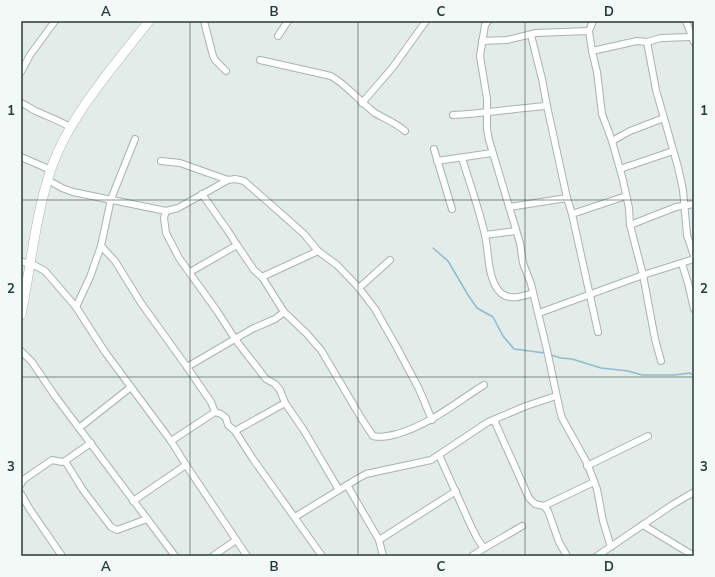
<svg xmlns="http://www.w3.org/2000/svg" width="715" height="577" viewBox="0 0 715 577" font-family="Mulish,sans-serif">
<rect width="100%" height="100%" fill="#e3ece9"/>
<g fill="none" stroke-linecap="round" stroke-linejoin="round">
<!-- stream -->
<g stroke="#8cbcd0" stroke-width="1.5">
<path d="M433,248l15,13 20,34 9,13 16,9 10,19 11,13 31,4"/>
<path d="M551,355l10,3 11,1 29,9 27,3 14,4h32l16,-2 4,3"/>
</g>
<defs>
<g id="street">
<path d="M204,21l9,35 2,4 11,11"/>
<path d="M488,21l-3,4 -5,31 7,43v30l2,11 31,103 3,20 8,21 16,66 13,61 2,7 25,45 10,26 6,32 8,26"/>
<path d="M593,21l-4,10 3,20 5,21 5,42 10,27 11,39 6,28 1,17 13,50 12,64 6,22"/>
<path d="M686,21l8,21"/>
<path d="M531,35l11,44 5,27 20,92 5,16 26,118"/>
<path d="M278,36l10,-15"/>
<path d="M482,41l25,-1 29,-7 53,-2"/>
<path d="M647,42l9,48 22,77 5,23 4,45 7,21"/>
<path d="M592,51l45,-10 10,1 14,-4 30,-1"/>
<path d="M260,60l71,16c16,9 29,26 44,37 10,6 21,10 30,18"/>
<path d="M21,72l9,-17 25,-34"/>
<path d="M21,103c6,2 11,7 17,9 11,5 22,9 32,15"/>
<path d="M362,103l31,-36 33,-46"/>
<path d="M453,115c31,-1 62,-7 94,-9"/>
<path d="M612,141l18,-10 34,-13"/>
<path d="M434,149l18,60"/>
<path d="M21,157l30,13"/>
<path d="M462,158c8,26 17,51 23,77 4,17 2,45 16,58 9,8 23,3 32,0"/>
<path d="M161,161l19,2 48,17 7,-1 9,2 41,36 19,17 14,17 19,14 22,23 16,21 20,35 24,45 13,31"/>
<path d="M437,161l55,-8"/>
<path d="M620,169l53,-18"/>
<path d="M48,180l14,8 11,4 93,19 12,-3 50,-28"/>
<path d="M202,194l26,37 9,14 17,25 8,7 22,35 23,22 14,16 42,71 10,15c8,2 16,0 24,-2 34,-10 58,-31 87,-49"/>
<path d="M509,207l58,-9"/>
<path d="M166,211l-2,7 2,15 13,25 38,53 18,28 31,40 9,5 5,6 5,13 18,26 36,61"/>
<path d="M572,214l54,-18"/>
<path d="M630,225l46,-18 18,-3"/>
<path d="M485,235l31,-4"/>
<path d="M101,246l14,15 26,42 46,64 24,35 4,10 6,2 5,4 2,7 7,6 18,28 69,97"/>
<path d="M21,262l9,1 15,8 31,36 29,45 66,89 15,24 61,91"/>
<path d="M682,264l6,19 6,26"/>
<path d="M190,272l47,-27"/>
<path d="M262,277l56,-26"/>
<path d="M359,288l31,-28"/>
<path d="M76,307l14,-30 11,-31 10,-47 24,-60"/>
<path d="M539,313l104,-38 51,-16"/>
<path d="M21,351l11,11 23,34 120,160"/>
<path d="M187,367l65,-38 23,-10 9,-7"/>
<path d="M494,420l35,78 6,6 9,2 4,5 11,31 8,14"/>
<path d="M79,428l52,-41"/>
<path d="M235,431l50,-28"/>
<path d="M171,441l44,-29"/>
<path d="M439,455l32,71 6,12 6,9"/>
<path d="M65,461l18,29 28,37 6,3 30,-11"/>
<path d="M587,466l61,-30"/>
<path d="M21,484l2,-4 29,-20 10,2 3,-1 26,-18"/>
<path d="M347,485l32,55 4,16"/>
<path d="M21,494l8,14 33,48"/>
<path d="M133,501l53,-36"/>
<path d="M544,506l50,-24"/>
<path d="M295,517l62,-38 9,-5 65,-14 57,-38 38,-16 30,-10"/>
<path d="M643,525l51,31"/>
<path d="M379,540l77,-49"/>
<path d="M213,556l23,-16"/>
<path d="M472,556c16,-11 34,-20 50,-30"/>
<path d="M597,556l75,-51 22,-13"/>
</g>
<path id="secondary" d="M21,315c10,-49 14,-98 30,-146 19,-54 63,-103 98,-148"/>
</defs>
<!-- street casing -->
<use href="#street" stroke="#a6b4b1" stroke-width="8"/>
<!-- secondary casing -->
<use href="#secondary" stroke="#a1b8b3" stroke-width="10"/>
<!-- street -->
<use href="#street" stroke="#fff" stroke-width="6"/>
<!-- secondary -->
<use href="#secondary" stroke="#fff" stroke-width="9"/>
</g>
<!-- grid -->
<path fill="none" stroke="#233d3a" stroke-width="1" stroke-opacity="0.55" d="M190,21v535M358,21v535M525,21v535M21,200h673M21,377h673"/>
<!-- border -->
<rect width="715" height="577" fill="none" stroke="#f3f9f7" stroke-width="44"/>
<rect x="22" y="22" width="671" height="533" fill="none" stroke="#233d3a" stroke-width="1.5"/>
<g font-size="13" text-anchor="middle" font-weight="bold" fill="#233d3a">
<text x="106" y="16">A</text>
<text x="274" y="16">B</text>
<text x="441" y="16">C</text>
<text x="609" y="16">D</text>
<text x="11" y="115">1</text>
<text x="704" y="115">1</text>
<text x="11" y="293">2</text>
<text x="704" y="293">2</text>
<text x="11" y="471">3</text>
<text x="704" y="471">3</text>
<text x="106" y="571">A</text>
<text x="274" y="571">B</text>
<text x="441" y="571">C</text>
<text x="609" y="571">D</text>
</g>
</svg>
